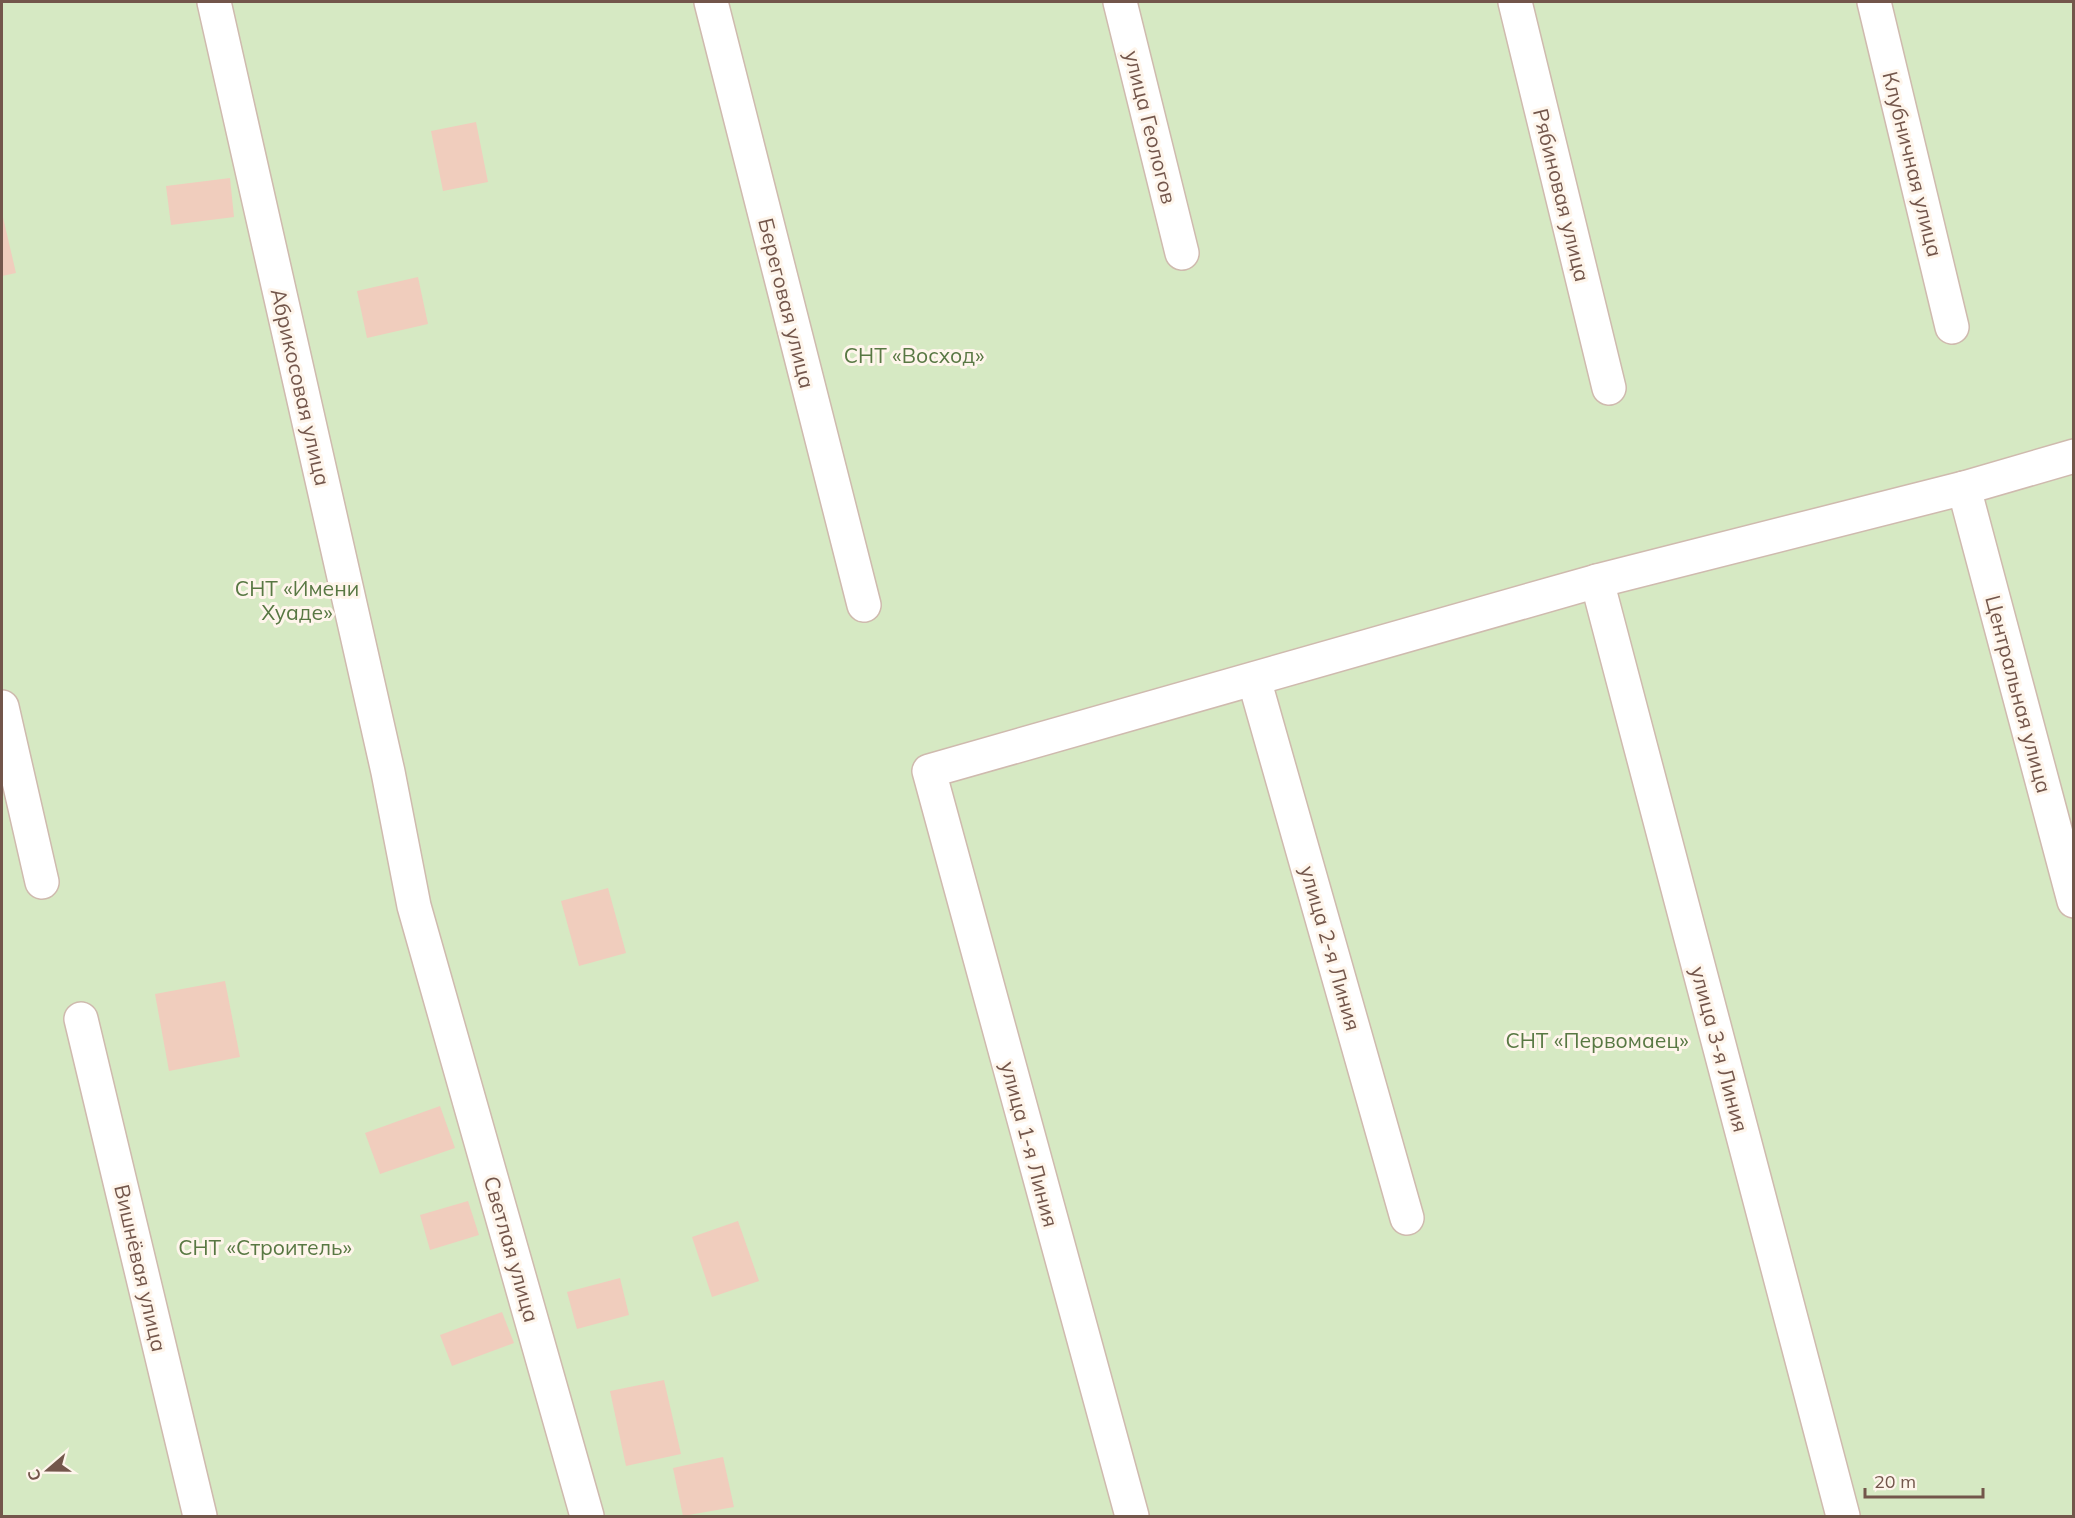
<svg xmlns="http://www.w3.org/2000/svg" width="2075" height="1518" viewBox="0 0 2075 1518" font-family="Mulish,sans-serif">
<rect width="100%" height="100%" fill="#fbf1e4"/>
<!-- green -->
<rect fill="#d6e9c3" x="2" y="2" width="2071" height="1514"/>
<!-- building -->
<g fill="#f0cdbd">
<path d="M476,122l12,60 -45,9 -12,-60z"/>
<path d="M230,178l4,39 -63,8 -5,-39z"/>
<path d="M2,213l14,60 -14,3z"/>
<path d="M418,277l10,47 -61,14 -10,-47z"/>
<path d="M608,888l18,65 -47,13 -18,-65z"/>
<path d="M225,981l15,76 -71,14 -14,-77z"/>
<path d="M440,1106l15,42 -75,26 -15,-41z"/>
<path d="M468,1201l11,34 -49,15 -10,-35z"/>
<path d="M738,1221l21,60 -47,16 -20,-60z"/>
<path d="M620,1278l9,37 -52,14 -10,-37z"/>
<path d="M502,1312l12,31 -62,23 -12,-31z"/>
<path d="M664,1380l17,74 -55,12 -16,-75z"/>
<path d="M723,1457l11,50 -51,9 -10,-48z"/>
</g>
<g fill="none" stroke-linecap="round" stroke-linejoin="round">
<defs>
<g id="minor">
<path d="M214,2l174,770 26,134 173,610"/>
<path d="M711,2l153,603"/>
<path d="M1120,2l62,251"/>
<path d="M1515,2l94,386"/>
<path d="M1874,2l78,325"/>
<path d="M1964,488l110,413"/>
<path d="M1597,581l246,935"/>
<path d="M1254,679l153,539"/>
<path d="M2,707l40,175"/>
<path d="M81,1019l119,497"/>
<path d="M1132,1516l-203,-745 668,-190 367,-93 110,-32"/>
</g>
</defs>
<!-- minor casing -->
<use href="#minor" stroke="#cfbaae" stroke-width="36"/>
<!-- minor -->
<use href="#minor" stroke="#fff" stroke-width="33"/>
</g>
<g text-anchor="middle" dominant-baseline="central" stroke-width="6" stroke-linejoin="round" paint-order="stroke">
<!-- street labels -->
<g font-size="21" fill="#73564b" stroke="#fef5eb">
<text transform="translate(1151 127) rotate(76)">улица Геологов</text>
<text transform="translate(1913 164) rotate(76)">Клубничная улица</text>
<text transform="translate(1562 195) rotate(76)">Рябиновая улица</text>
<text transform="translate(787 303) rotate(76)">Береговая улица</text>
<text transform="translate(301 387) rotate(77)">Абрикосовая улица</text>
<text transform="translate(2019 694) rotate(75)">Центральная улица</text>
<text transform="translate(1331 948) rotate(74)">улица 2-я Линия</text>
<text transform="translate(1720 1049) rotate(75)">улица 3-я Линия</text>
<text transform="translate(1030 1144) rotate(75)">улица 1-я Линия</text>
<text transform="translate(512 1249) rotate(74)">Светлая улица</text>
<text transform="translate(141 1268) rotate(77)">Вишнёвая улица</text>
</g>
<!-- park labels -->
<g font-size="21" fill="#587843" stroke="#fef5eb">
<text x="914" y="355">СНТ «Восход»</text>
<text x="297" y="588">СНТ «Имени<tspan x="297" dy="24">Хуаде»</tspan></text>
<text x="1597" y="1040">СНТ «Первомаец»</text>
<text x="265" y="1247">СНТ «Строитель»</text>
</g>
</g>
<!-- border -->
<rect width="2075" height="1518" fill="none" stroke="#73564b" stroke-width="6"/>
<!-- north arrow -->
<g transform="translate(48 1470) rotate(250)" stroke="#fef5eb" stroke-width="4.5" paint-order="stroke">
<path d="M0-4.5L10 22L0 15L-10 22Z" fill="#73564b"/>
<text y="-9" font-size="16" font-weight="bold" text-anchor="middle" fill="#73564b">С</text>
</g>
<!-- scale -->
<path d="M1865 1488v9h118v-9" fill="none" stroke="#73564b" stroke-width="3"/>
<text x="1874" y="1488" font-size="18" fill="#73564b" stroke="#fef5eb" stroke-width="4.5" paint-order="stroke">20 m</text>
</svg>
